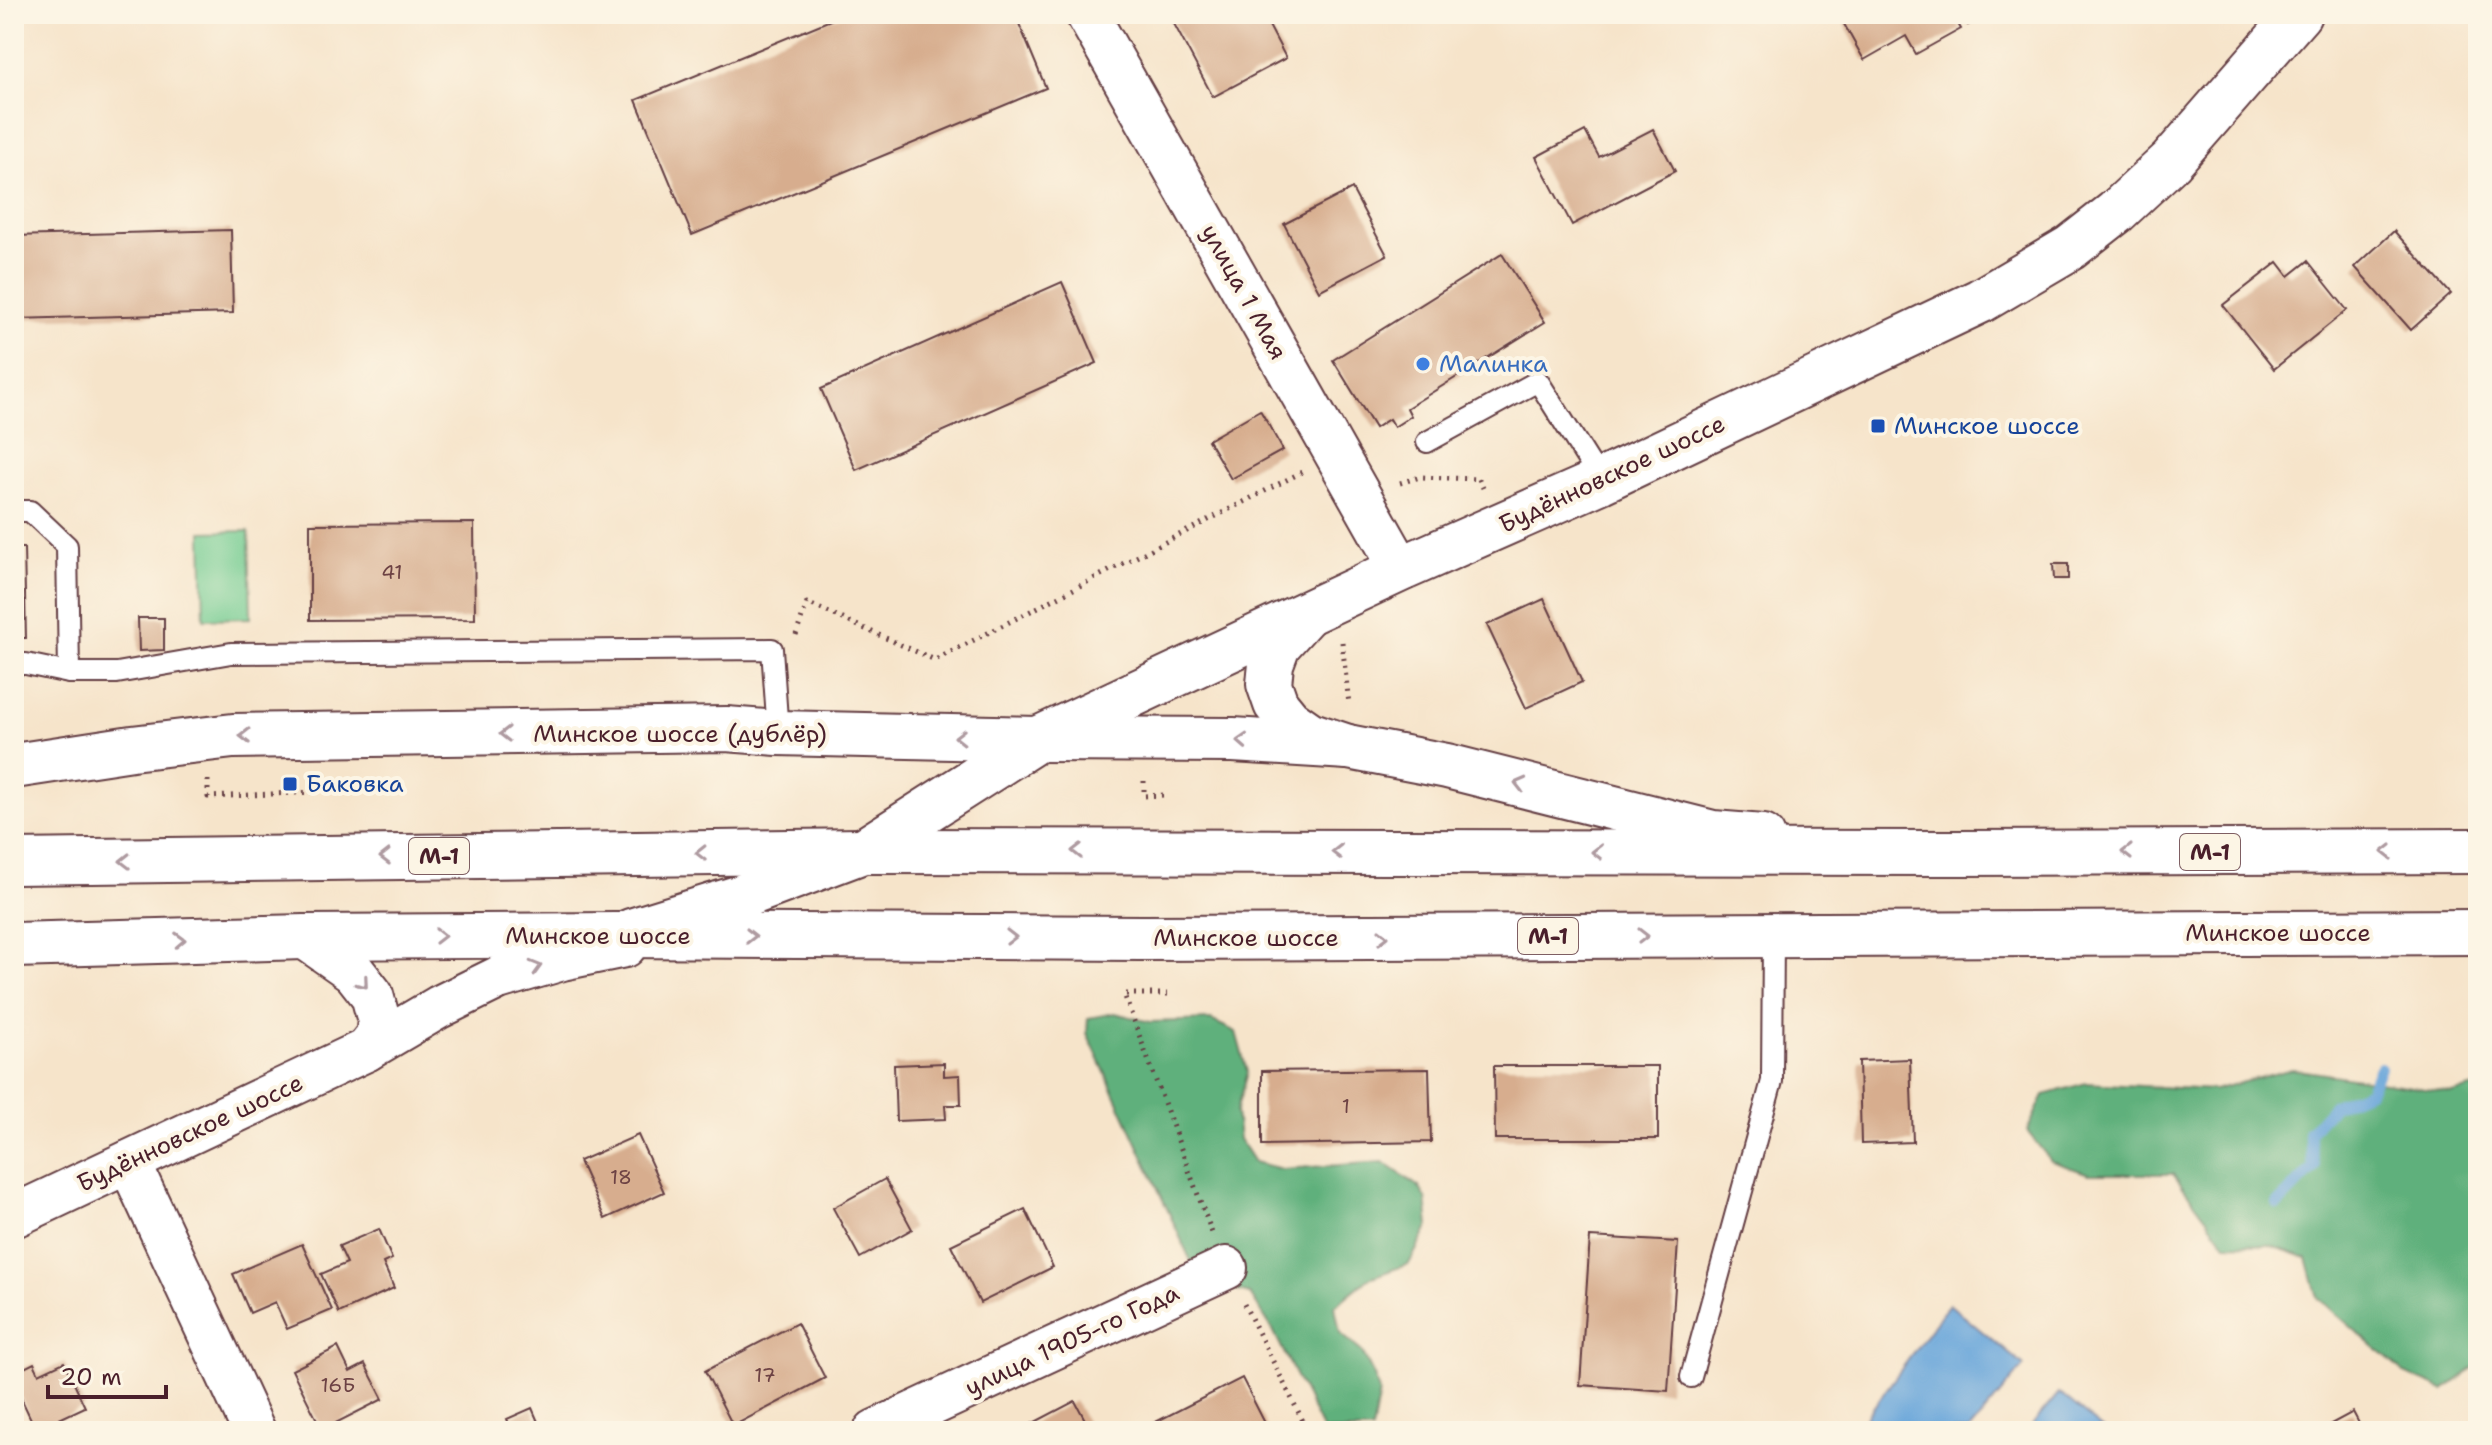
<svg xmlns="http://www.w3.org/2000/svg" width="2492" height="1445" viewBox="0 0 2492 1445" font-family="'Shantell Sans',sans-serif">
<rect width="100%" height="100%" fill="#fcf5e5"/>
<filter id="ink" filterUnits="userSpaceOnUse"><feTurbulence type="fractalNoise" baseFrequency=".0125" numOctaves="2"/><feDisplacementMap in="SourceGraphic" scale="16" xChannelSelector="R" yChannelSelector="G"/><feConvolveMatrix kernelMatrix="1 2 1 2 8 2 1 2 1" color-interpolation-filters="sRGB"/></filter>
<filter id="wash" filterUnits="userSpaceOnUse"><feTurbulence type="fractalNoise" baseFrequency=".006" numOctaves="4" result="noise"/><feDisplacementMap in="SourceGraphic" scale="32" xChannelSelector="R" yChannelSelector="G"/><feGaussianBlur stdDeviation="1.8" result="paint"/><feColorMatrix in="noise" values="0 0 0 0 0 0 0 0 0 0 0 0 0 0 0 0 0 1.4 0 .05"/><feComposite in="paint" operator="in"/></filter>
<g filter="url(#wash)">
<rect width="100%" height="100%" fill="#f6e4ca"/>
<!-- green -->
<path fill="#74cc92" stroke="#5f765e" stroke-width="2" d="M249,531l2,87 -47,1 -2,-87z"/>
<!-- forest -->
<g fill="#5fb07c" stroke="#546854" stroke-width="2">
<path d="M1115,1013l35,9 61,-2 25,12 11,40 -11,40 3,27 15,23 28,7 101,-7 36,25 7,11 3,28 -20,38 -40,14 -34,28 5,27 22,19 12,24 5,16 -7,39h-49l-50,-101 -23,-36 -42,-11 -18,-24 -103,-226 1,-15z"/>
<path d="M2292,1069l160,24 26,-7v279l-34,25 -40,-17 -86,-75 -11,-40 -38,-13 -43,-1 -53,-70h-84l-38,-13 -24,-30 17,-36 42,-12 128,7z"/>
</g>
<!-- water -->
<g fill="#68a5da" stroke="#596282" stroke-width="2">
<path d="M1949,1304l75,62 -55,65h-113z"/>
<path d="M2059,1393l46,38h-78z"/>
</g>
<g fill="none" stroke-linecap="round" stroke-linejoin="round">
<!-- stream -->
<path stroke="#68a5da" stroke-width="12" d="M2278,1204l36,-37 -5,-34 24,-27 36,-15 11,-23"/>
</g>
<g id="blocks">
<!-- building -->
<g fill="#d7ad8e">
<path d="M845,14h170l31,74 -354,147 -56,-135z"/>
<path d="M1187,14h76l23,44 -73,39 -40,-75z"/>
<path d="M1861,14h91l9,15 -45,25 -10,-18 -42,24 -20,-36z"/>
<path d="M1961,14h27l-20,11z"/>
<path d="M1653,129l22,42 -103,54 -36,-68 49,-26 14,26z"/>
<path d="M1352,189l35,66 -68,36 -35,-67z"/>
<path d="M231,230l2,83 -219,6v-83z"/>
<path d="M2394,231l57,63 -40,36 -56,-63z"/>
<path d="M1502,254l43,68 -138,86 4,8 -17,11 -5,-8 -14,9 -42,-68z"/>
<path d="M2308,261l39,49 -73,59 -51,-64 55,-43 11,14z"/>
<path d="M1062,282l35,81 -241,107 -35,-81z"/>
<path d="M1260,410l23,40 -52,29 -23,-39z"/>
<path d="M474,523l1,96 -165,1v-96z"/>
<path d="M14,548h10l2,90h-12z"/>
<path d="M2053,564h15v15h-14z"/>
<path d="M1544,599l38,83 -56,26 -39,-83z"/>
<path d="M138,618h26v32l-25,1z"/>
<path d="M1910,1059l3,83 -52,2 -2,-83z"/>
<path d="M944,1063v13l16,-1 1,30h-16l1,14 -50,2 -2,-56z"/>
<path d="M1494,1066h164v73h-163z"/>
<path d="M1429,1069l2,73 -169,3v-74z"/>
<path d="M638,1135l26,57 -59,27 -26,-58z"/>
<path d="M885,1179l27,50 -52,29 -27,-50z"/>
<path d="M1025,1209l28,58 -73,36 -29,-58z"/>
<path d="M379,1229l13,30 -9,4 11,25 -55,25 -18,-39 26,-11 -8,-17z"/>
<path d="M1590,1237l88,5 -10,149 -88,-6z"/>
<path d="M302,1244l30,66 -45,19 -12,-27 -25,11 -17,-39z"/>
<path d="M797,1323l28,55 -92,48 -28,-55z"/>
<path d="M338,1347l12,25 15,-8 18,35 -61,31 -30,-60z"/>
<path d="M64,1362l21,45 -49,23 -22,-47v-10l20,-10 5,11z"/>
<path d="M1242,1378l27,53h-131z"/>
<path d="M1075,1401l16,30h-73z"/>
<path d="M532,1408l10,23h-30l-5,-12z"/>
<path d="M2353,1412l10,19h-45z"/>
</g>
</g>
</g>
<g filter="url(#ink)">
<use href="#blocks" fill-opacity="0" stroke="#643d43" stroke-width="2"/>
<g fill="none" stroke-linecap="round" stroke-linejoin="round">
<defs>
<g id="lane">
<path d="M1427,442l111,-61 63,100"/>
<path d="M14,511h16l37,35 2,127"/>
<path d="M14,664h12l43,9h48l114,-20 541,-4 6,84"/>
<path d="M1691,1377l81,-296 1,-146"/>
</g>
<g id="street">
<path d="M1087,14l314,555"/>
<path d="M304,937l50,35 18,23 7,26 -2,15 -11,14"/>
<path d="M129,1162l125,269"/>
<path d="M14,1216l352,-166 73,-43 59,-29 64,-19 63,-13"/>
<path d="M875,1431l351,-163"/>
</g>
<g id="secondary">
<path d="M1306,614l-28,31 -7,19 -2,20 7,20 13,16 20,14 39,13 99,19 266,67 50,4"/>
<path d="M14,766l118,-18 101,-12 493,-7 52,4 260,6 195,1 115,7"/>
<path d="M631,931l107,-33 125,-47 175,-112 363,-170 200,-88 379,-180 90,-53 46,-36 55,-51 128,-147"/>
</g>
<g id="highway">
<path d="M14,862l849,-11 1092,2 523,-2"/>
<path d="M14,945l290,-8 313,-2 526,3 1335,-6"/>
</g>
</defs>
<!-- lane casing -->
<use href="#lane" stroke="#643d43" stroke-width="24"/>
<!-- street casing -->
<use href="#street" stroke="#643d43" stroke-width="46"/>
<!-- secondary casing -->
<use href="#secondary" stroke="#643d43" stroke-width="48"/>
<!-- highway casing -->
<use href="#highway" stroke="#643d43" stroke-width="48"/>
<!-- path -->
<g stroke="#643d43" stroke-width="5" stroke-dasharray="2 6" stroke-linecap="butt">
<path d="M1400,483l20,-6 59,2 4,9"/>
<path d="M796,635l11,-32 128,57 367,-188"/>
<path d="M1342,642l7,62"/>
<path d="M208,780v17l107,-5"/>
<path d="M1144,781v15l20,-1"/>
<path d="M1168,994h-44l88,239"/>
<path d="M1244,1304l64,127"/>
</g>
<!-- lane -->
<use href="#lane" stroke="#fff" stroke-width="20"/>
<!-- street -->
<use href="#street" stroke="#fff" stroke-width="42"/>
<!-- secondary -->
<use href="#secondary" stroke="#fff" stroke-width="44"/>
<!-- highway -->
<use href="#highway" stroke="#fff" stroke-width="44"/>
</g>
<!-- one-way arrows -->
<defs><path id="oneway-chevron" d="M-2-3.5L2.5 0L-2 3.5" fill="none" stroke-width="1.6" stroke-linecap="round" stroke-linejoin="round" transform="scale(2)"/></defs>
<g stroke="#ae9aa0">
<use href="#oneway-chevron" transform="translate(505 734) rotate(180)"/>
<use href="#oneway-chevron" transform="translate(245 736) rotate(179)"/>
<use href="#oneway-chevron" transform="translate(960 737) rotate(-179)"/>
<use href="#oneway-chevron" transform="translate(1242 741) rotate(-177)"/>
<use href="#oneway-chevron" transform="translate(1520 784) rotate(-166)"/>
<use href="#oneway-chevron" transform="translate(1077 851) rotate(-180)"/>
<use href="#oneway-chevron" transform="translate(1337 852) rotate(-180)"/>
<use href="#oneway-chevron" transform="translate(1597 852) rotate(-180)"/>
<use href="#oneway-chevron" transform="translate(2127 852) rotate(180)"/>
<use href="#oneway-chevron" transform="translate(2387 852) rotate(180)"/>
<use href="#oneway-chevron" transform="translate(701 853) rotate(179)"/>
<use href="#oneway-chevron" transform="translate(385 857) rotate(179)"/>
<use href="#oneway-chevron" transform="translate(125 861) rotate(179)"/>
<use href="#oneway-chevron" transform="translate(440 936)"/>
<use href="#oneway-chevron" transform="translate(751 936)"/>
<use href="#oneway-chevron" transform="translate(1643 936)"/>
<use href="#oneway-chevron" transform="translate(1011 937)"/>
<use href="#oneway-chevron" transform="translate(1383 937)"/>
<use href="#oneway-chevron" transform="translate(180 940) rotate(-2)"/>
<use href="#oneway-chevron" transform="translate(536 967) rotate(-16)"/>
<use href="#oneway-chevron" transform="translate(363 983) rotate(50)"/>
</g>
</g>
<!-- markers -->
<circle fill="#3f7fe0" stroke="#fcf5e5" stroke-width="3" cx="1423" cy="364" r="8"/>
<g fill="#1a4fb4" stroke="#fcf5e5" stroke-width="3">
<rect x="1870" y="418" width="16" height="16" rx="4"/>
<rect x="282" y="776" width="16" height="16" rx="4"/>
</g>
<g text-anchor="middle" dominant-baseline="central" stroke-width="8" stroke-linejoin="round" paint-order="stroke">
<!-- number labels -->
<g font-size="20" fill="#6d4244">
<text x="392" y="572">41</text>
<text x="1346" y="1106">1</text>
<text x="621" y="1177">18</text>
<text x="765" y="1375">17</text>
<text x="338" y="1385">16Б</text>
</g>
<!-- shield labels -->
<g fill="#fcf5e5" stroke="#7f5f63" stroke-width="2">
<rect x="2180" y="834" width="60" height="36" rx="6"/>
<rect x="409" y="838" width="60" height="36" rx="6"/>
<rect x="1518" y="918" width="60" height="36" rx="6"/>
</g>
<g font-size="22" font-weight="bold" fill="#4a1f2b">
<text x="2210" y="852">М-1</text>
<text x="439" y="856">М-1</text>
<text x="1548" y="936">М-1</text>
</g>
<!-- street labels -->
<g font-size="24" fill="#4a1f2b" stroke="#fcf5e5">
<text transform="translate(1244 292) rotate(61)">улица 1 Мая</text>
<text transform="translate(1612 474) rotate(-25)">Будённовское шоссе</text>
<text x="680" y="734">Минское шоссе (дублёр)</text>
<text x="2278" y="933">Минское шоссе</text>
<text x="598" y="936">Минское шоссе</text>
<text x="1246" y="938">Минское шоссе</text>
<text transform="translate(190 1133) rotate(-25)">Будённовское шоссе</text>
<text transform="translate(1072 1340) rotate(-25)">улица 1905-го Года</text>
</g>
<!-- shop labels -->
<g font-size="24" fill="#366cbe" stroke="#fcf5e5" text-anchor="start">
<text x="1439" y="364">Малинка</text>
</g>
<!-- transit labels -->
<g font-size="24" fill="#164399" stroke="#fcf5e5" text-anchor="start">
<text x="1894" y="426">Минское шоссе</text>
<text x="306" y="784">Баковка</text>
</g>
</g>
<!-- margin -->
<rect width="2492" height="1445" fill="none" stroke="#fcf5e5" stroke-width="48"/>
<!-- scale -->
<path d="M48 1385v12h118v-12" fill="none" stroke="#4a1f2b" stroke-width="4"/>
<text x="60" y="1385" font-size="24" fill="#4a1f2b" stroke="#fcf5e5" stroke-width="6" paint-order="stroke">20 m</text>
</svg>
